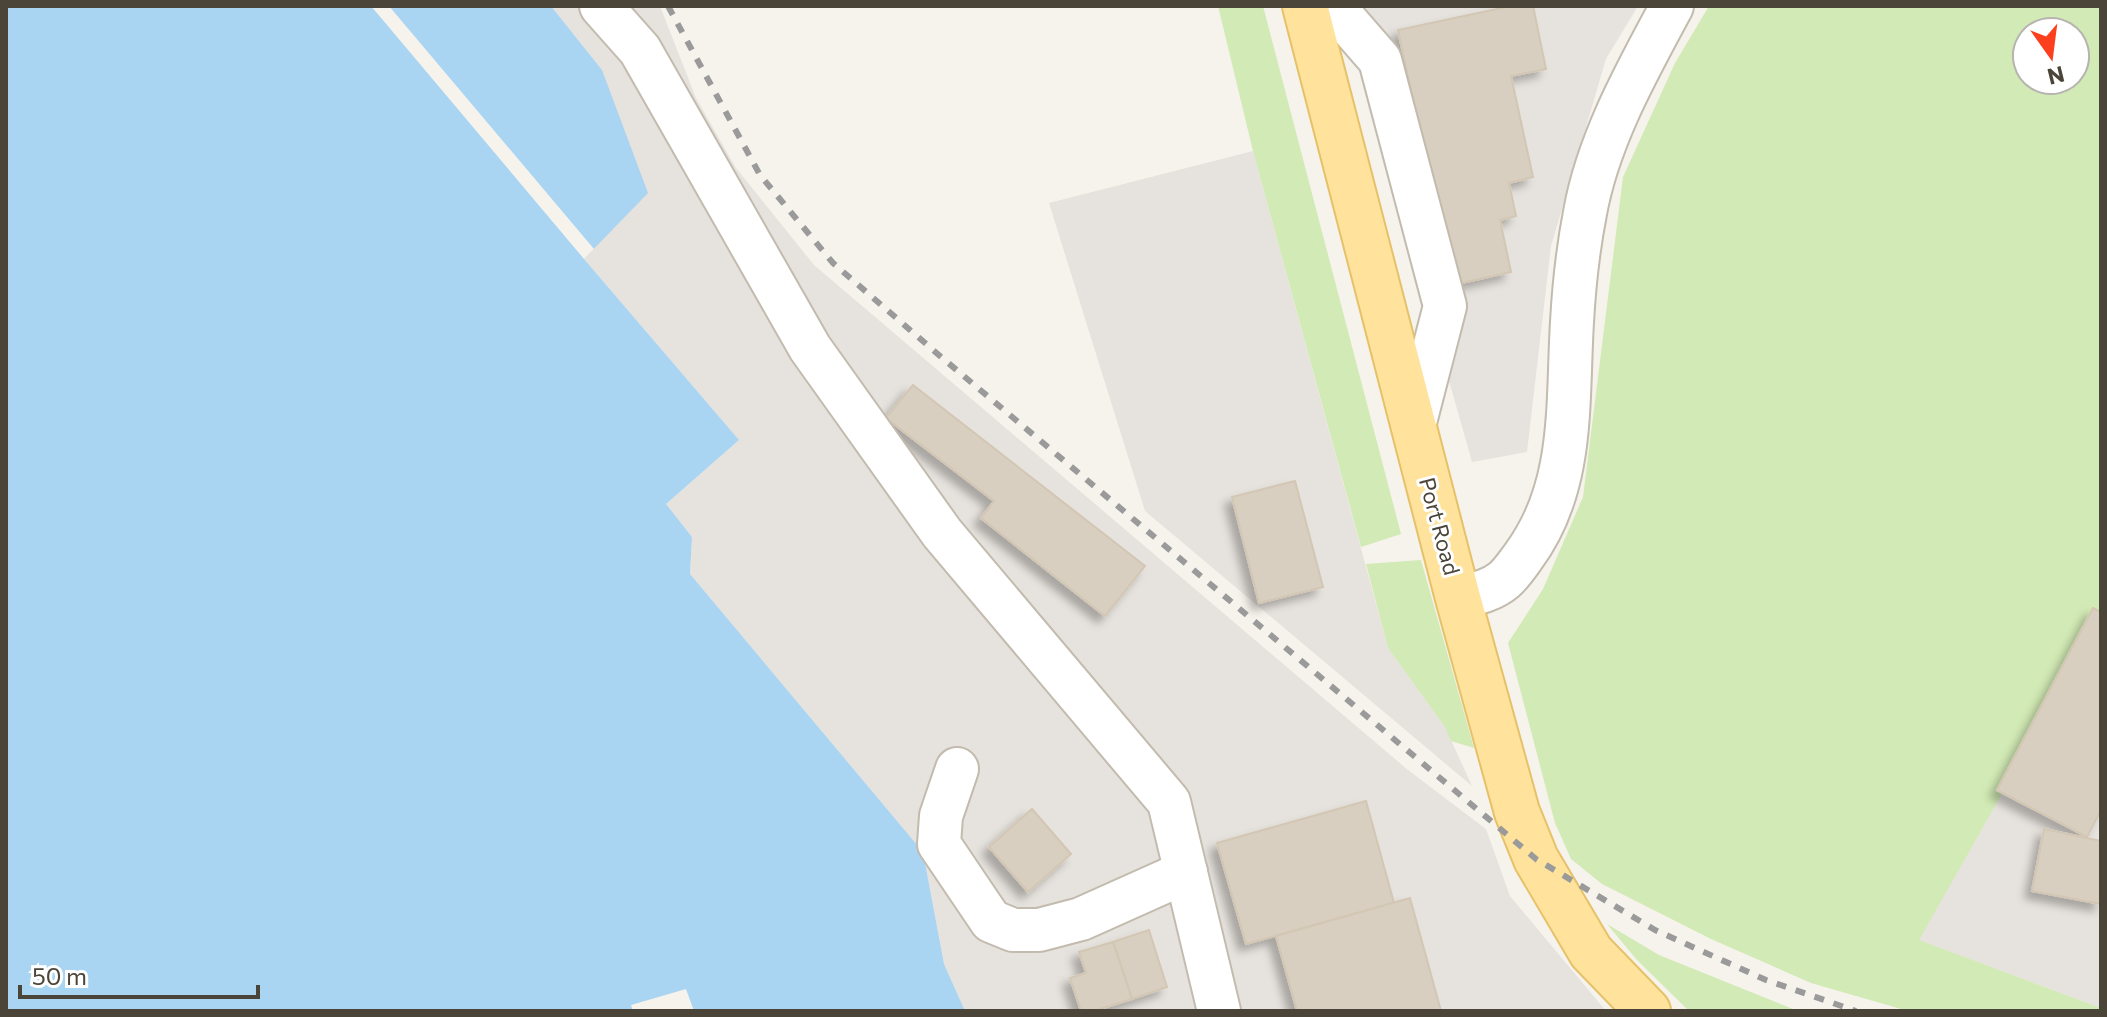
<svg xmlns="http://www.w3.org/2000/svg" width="2107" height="1017" viewBox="0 0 2107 1017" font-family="Commissioner,sans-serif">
<defs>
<filter id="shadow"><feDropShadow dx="-7" dy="7" stdDeviation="4" flood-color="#0004"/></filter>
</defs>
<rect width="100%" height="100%" fill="#f6f3ec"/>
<!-- industrial -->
<g fill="#e6e2dd">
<path d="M551,6h109l36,92 40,70 78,97 594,505 78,59 24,67 96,115h-641l-21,-47 -21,-112 -233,-278 2,-37 -26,-33 73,-64 -155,-181 18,-189z"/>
<path d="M1343,6h295l-32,53 -55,187 -24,206 -55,10z"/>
<path d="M1253,151l135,497 57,79 27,59 -327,-275 -96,-308z"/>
<path d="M2101,619v389l-183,-68z"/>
</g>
<!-- green -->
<g fill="#d2eab5" fill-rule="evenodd">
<path d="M1218,6h45l138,528 -40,13 -108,-396z"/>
<path d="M1709,6h392v613l-182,321 182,68v3h-193l-97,-28 -100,-44 -109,-55 -31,-25 -16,-36 -47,-180 35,-54 40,-92 40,-320 52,-114zM2027,32h48v48h-48z"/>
<path d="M1421,560l53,188 -23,-7 -6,-14 -57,-79 -22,-84z"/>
<path d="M1607,924l52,31 139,56h-109l-52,-51z"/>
</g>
<!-- water -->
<path fill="#a9d4f2" d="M6,6h545l51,64 46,123 -64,66 155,181 -73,64 26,33 -2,37 233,278 21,112 21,47h-959z"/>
<!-- pier -->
<g fill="#f6f3ec">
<path d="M371,6h18l205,243 -10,10z"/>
<path d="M686,989l8,22h-61l-2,-6z"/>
</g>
<!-- building -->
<g fill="#d8cfc1" stroke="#d3c7b4" stroke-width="2" filter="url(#shadow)">
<path d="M1511,6h22l13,63 -35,7 22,101 -24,6 7,33 -16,4 11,52 -59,13 -54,-255z"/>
<path d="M913,385l232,181 -40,50 -124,-98 13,-17 -108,-83z"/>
<path d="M1295,481l28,106 -64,16 -27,-106z"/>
<path d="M2093,608l8,4v198l-14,27 -90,-47z"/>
<path d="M1366,801l28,102 -148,41 -29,-101z"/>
<path d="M1032,809l39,45 -43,38 -39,-45z"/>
<path d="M2044,829l57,12v63l-69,-13z"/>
<path d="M1410,898l31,113h-144l-21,-75z"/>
<path d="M1149,930l18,57 -35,12 -19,-57z"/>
<path d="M1113,942l19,57 -38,12h-13l-11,-33 16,-5 -7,-21z"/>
</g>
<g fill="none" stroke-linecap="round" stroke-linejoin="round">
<defs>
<g id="minor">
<path d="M601,6l39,44 170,298 132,185 227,269 50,209"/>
<path d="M1333,6l47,54 65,246 -31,120"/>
<path d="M1458,598c16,-4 33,-7 46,-18 7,-6 13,-15 19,-23 52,-70 44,-153 49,-235 2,-36 6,-73 13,-109 13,-73 52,-142 87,-207"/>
<path d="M957,769l-16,47 -2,28 52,77 22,9h26l42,-11 105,-47"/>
</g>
<path id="major" d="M1305,6l153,592 59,214 19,47 55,93 57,59"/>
</defs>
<!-- minor casing -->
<use href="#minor" stroke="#c2bbae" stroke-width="46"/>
<!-- major casing -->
<use href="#major" stroke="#e6c16a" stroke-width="48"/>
<!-- minor -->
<use href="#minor" stroke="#fff" stroke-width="42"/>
<!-- major -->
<use href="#major" stroke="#ffe39c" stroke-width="44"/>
<!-- rail -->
<path stroke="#9a9a9a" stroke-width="6" stroke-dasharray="10 10" stroke-linecap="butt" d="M668,6l92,169 73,88 107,93 596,503 119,71 111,50 90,31"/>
</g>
<g text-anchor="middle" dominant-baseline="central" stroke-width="6" stroke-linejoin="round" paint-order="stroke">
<!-- street labels -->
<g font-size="22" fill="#4b4439" stroke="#fff">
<text transform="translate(1440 526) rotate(75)">Port Road</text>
</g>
</g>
<!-- border -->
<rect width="2107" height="1017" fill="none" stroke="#4b4439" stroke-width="16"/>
<!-- north arrow -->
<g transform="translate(2051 56) rotate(166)"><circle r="38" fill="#ffffff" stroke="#b7b4b0" stroke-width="2"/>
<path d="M0-6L14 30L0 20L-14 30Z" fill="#fc3f1d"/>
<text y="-12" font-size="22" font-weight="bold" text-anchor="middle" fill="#4b4439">N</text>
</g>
<!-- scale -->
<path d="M20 985v12h238v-12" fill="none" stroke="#4b4439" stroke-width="4"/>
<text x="32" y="985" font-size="24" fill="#4b4439" stroke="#ffffff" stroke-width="6" paint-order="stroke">50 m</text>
</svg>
